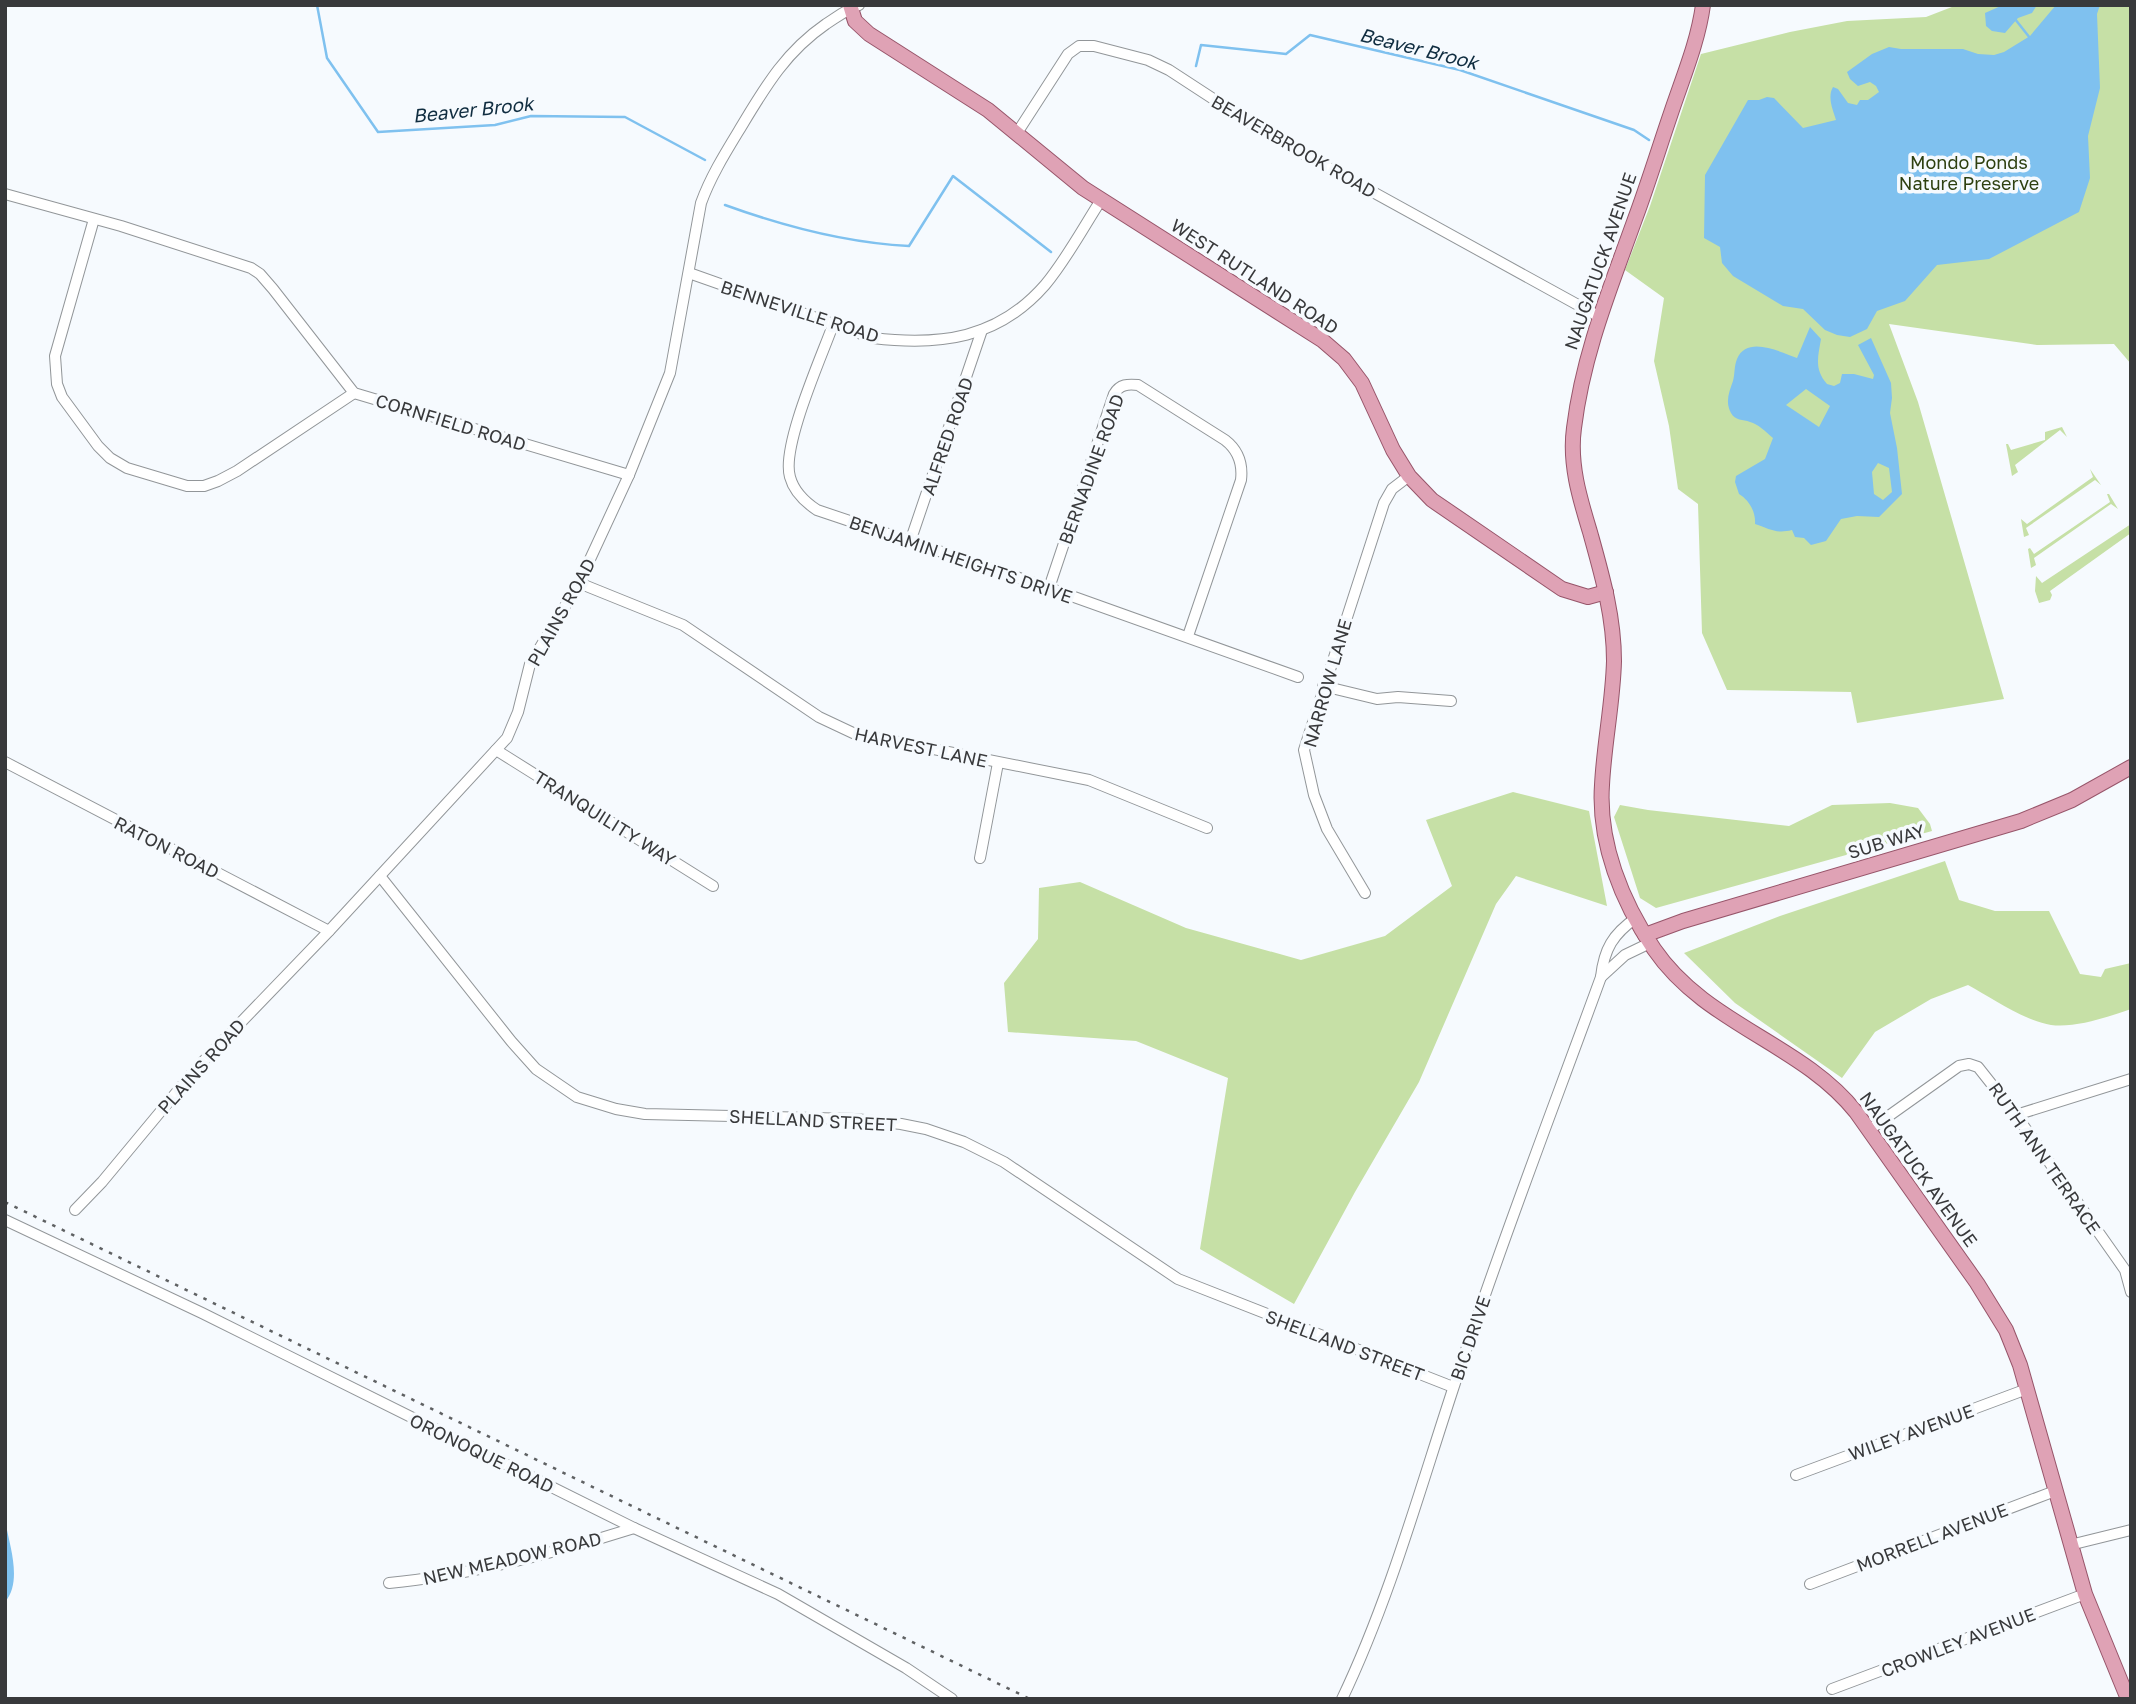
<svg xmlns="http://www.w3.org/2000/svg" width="2136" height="1704" viewBox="0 0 2136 1704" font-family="'Golos Text',sans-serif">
<rect width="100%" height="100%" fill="#f6fafe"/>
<!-- green -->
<g fill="#c6e0a6">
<path d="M1957,5h174v359l-17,-20 -77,1 -148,-21 29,78 86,297 -147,24 -6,-31 -124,-2 -25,-57 -4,-129 -20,-15 -9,-63 -15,-65 10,-63 -39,-28 25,-64 51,-152 89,-22 57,-11 79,-4z"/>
<path d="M2062,427l5,10 -7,-7 -45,35 3,7 -6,4 -6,-32h2l3,6 34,-10v-8z"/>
<path d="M2090,469l11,16 -6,-5 -69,48 3,7 -5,2 -3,-18 6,5 66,-47z"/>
<path d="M2107,494h2l9,15 -7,-5 -77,54 2,7 -5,3 -3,-19 2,-1 4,6 76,-52z"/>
<path d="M2131,524v9l-81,58 2,4 -2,5 -11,3 -4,-12 1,-15 6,7z"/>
<path d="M1513,792l76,19 18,95 -91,-30 -20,28 -77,178 -64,110 -61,112 -94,-55 28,-171 -92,-37 -128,-9 -4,-49 34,-44 1,-51 41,-6 106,46 115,32 84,-24 67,-50 -26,-66z"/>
<path d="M1890,803l28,5 12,16 2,7 -276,77 -16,-10 -26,-81 6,-12 28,5 141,16 43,-21z"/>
<path d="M1945,861l14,39 36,11h54l31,63 21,3 4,-8 26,-6v46c-23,8 -55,19 -80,16 -26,-4 -59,-27 -83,-40l-37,14 -56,33 -33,46 -107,-75 -51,-50 96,-37z"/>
</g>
<!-- water -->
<g fill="#7fc1ef" fill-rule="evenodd">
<path d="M2003,5h34l-5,8 -14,5 -13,15 -13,-2 -6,-5 -1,-13z"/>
<path d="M2056,5h44l-3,9 3,74 -12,48 2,42 -11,34 -90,47 -52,6 -32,36 -28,10 -10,18 -17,8 -13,-2 -12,-5 -22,-21 -20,-3 -50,-30 -11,-13 -2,-16 -16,-9 1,-63 43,-75h11l8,-3 7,1 29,30 33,-8c-3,-10 -9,-23 -3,-33l5,2 10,14 9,2 3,-5h8l11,-8 -3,-6 -6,-4 -12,4 -8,-7 -3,-7 25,-18 17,-7 12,2h62l15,5 16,1 10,-3 26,-16z"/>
<path d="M1810,327l11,12c-3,18 -7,30 6,45l7,2 6,-3 2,-9h12l19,5 1,-4 -16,-30 13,-7 20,45 1,15 -2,15 7,35 5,46 -23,23 -22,-1 -16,3 -15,22 -15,4 -7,-7 -9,-1 -3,-7c-16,4 -22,-1 -37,-6 1,-12 -6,-24 -16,-30l-4,-12 1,-6 29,-17 8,-21c-7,-6 -15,-14 -23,-16 -7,-3 -15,-1 -19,-9 -6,-11 -2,-21 2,-32 2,-7 1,-15 4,-22 10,-24 43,-7 60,-1zM1806,389l24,17 -11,21 -33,-22zM1878,463l11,5 3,24 -9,8 -9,-6 -2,-22z"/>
<path d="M5,1520c4,24 18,61 0,82z"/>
</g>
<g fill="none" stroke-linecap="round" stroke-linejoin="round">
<!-- stream -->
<g stroke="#7fc1ef" stroke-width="2.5">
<path d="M317,5l10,53 51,74 117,-7 36,-9 94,1 80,43"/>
<path d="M2015,19l15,19"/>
<path d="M1196,66l5,-21 85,9 24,-19 150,35 174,60 15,10"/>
<path d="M725,205c58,21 122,38 184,41l44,-70 98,76"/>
</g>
<defs>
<g id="minor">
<path d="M1017,133l51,-79 11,-8h15l54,14 21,10 95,62 334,184"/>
<path d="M5,194l116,32 130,42 9,6 13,15 81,104 275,82"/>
<path d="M94,219l-39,137 2,28 5,13 36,49 12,12 17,10 60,18h17l14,-5 19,-10 117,-78"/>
<path d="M689,273l184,65c67,8 125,1 172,-53 21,-25 38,-57 56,-85"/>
<path d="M833,325c-12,33 -52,122 -43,152 4,15 15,25 27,33l232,78 249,89"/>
<path d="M910,542l72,-212"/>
<path d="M579,583l104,42 136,92 34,16 236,47 118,48"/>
<path d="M1049,588l65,-194c6,-10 14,-10 24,-9l87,55c13,10 18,23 16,40l-53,156"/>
<path d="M1323,686l54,13 21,-2 53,4"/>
<path d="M496,750l217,136"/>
<path d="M5,762l324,169"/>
<path d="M980,858l18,-95"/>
<path d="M380,876l131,165 25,28 41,28 39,12 29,5 210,5 46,5 25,5 38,13 40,20 174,117 275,108"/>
<path d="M1365,893l-38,-64 -13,-34 -10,-45 80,-247 8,-14 17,-13"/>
<path d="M1601,977l24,-22 25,-12"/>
<path d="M2016,1115l115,-36"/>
<path d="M1869,1130l90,-64 10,-2 9,3 38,48 109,155 6,22"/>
<path d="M75,1210l27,-28 93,-112 134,-139 178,-193 11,-26 12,-48 49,-81 50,-108 41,-102 31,-170c9,-25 23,-48 37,-71 26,-43 46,-79 88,-108 11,-7 21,-15 33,-19"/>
<path d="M5,1220l197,93 432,215 144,66 128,74 46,31"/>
<path d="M1796,1475l231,-86"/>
<path d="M2070,1545l61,-15"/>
<path d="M389,1583c83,-8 166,-30 245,-55"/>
<path d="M1810,1584l245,-93"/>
<path d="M1832,1689l253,-95"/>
<path d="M1342,1699c51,-107 81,-222 119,-334 43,-130 93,-259 140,-388 3,-28 12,-43 35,-59"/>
</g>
<g id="major">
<path d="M850,5l5,16 14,13 119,76 95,78 239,152 22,19 18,24 31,67 16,26 23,24 130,89 26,8 18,-5"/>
<path d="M1703,5c-5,37 -20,72 -32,108 -12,35 -23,71 -36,106 -25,70 -52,135 -61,209 -5,36 6,71 16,104 12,43 24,84 24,129 -1,41 -10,83 -12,124 -4,58 20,117 52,164 52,76 147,94 202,163l121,171 29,47 14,35 65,229 43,105"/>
<path d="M1645,935l38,-14 338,-100 51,-21 59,-33"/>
</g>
</defs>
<!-- minor casing -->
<use href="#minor" stroke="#929699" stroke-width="12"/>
<!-- major casing -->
<use href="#major" stroke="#97556a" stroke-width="16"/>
<!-- minor -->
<use href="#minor" stroke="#fff" stroke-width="10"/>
<!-- major -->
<use href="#major" stroke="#dfa2b5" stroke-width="14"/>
<!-- rail -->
<path stroke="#5f6163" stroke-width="2.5" stroke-dasharray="3.5 7" stroke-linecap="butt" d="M5,1202l1025,497"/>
</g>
<g text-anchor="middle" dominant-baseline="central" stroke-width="7" stroke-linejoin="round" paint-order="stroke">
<!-- street labels -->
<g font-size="18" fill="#38393b" stroke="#f6fafe">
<text transform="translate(1294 146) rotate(30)">BEAVERBROOK ROAD</text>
<text transform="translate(1600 261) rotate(-71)">NAUGATUCK AVENUE</text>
<text transform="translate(1255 276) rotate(33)">WEST RUTLAND ROAD</text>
<text transform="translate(800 311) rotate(18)">BENNEVILLE ROAD</text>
<text transform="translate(451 422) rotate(17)">CORNFIELD ROAD</text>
<text transform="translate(947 436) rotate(-71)">ALFRED ROAD</text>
<text transform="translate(1091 469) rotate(-70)">BERNADINE ROAD</text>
<text transform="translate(961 559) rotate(19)">BENJAMIN HEIGHTS DRIVE</text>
<text transform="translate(561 612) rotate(-61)">PLAINS ROAD</text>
<text transform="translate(1327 683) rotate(-74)">NARROW LANE</text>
<text transform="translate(921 747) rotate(12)">HARVEST LANE</text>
<text transform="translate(605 818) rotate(32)">TRANQUILITY WAY</text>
<text transform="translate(1886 841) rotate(-17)">SUB WAY</text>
<text transform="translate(167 847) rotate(27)">RATON ROAD</text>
<text transform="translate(201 1066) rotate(-48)">PLAINS ROAD</text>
<text transform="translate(813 1120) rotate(3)">SHELLAND STREET</text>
<text transform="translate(2045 1158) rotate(55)">RUTH ANN TERRACE</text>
<text transform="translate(1919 1169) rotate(54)">NAUGATUCK AVENUE</text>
<text transform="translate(1470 1338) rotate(-71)">BIC DRIVE</text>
<text transform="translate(1345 1345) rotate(21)">SHELLAND STREET</text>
<text transform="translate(1911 1432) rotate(-20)">WILEY AVENUE</text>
<text transform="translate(482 1453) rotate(26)">ORONOQUE ROAD</text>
<text transform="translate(1932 1537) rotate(-21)">MORRELL AVENUE</text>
<text transform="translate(512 1558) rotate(-13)">NEW MEADOW ROAD</text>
<text transform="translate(1958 1642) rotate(-21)">CROWLEY AVENUE</text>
</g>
<!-- park labels -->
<g font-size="18" fill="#2e4010" stroke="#f6fafe">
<text x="1969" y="162">Mondo Ponds<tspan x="1969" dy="21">Nature Preserve</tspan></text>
</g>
<!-- water labels -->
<g font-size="19" font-style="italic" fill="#102d40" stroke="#f6fafe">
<text transform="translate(1419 48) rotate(14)">Beaver Brook</text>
<text transform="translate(473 109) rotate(-6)">Beaver Brook</text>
</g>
</g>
<!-- border -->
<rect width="2136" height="1704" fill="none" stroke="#38393b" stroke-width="14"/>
</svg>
